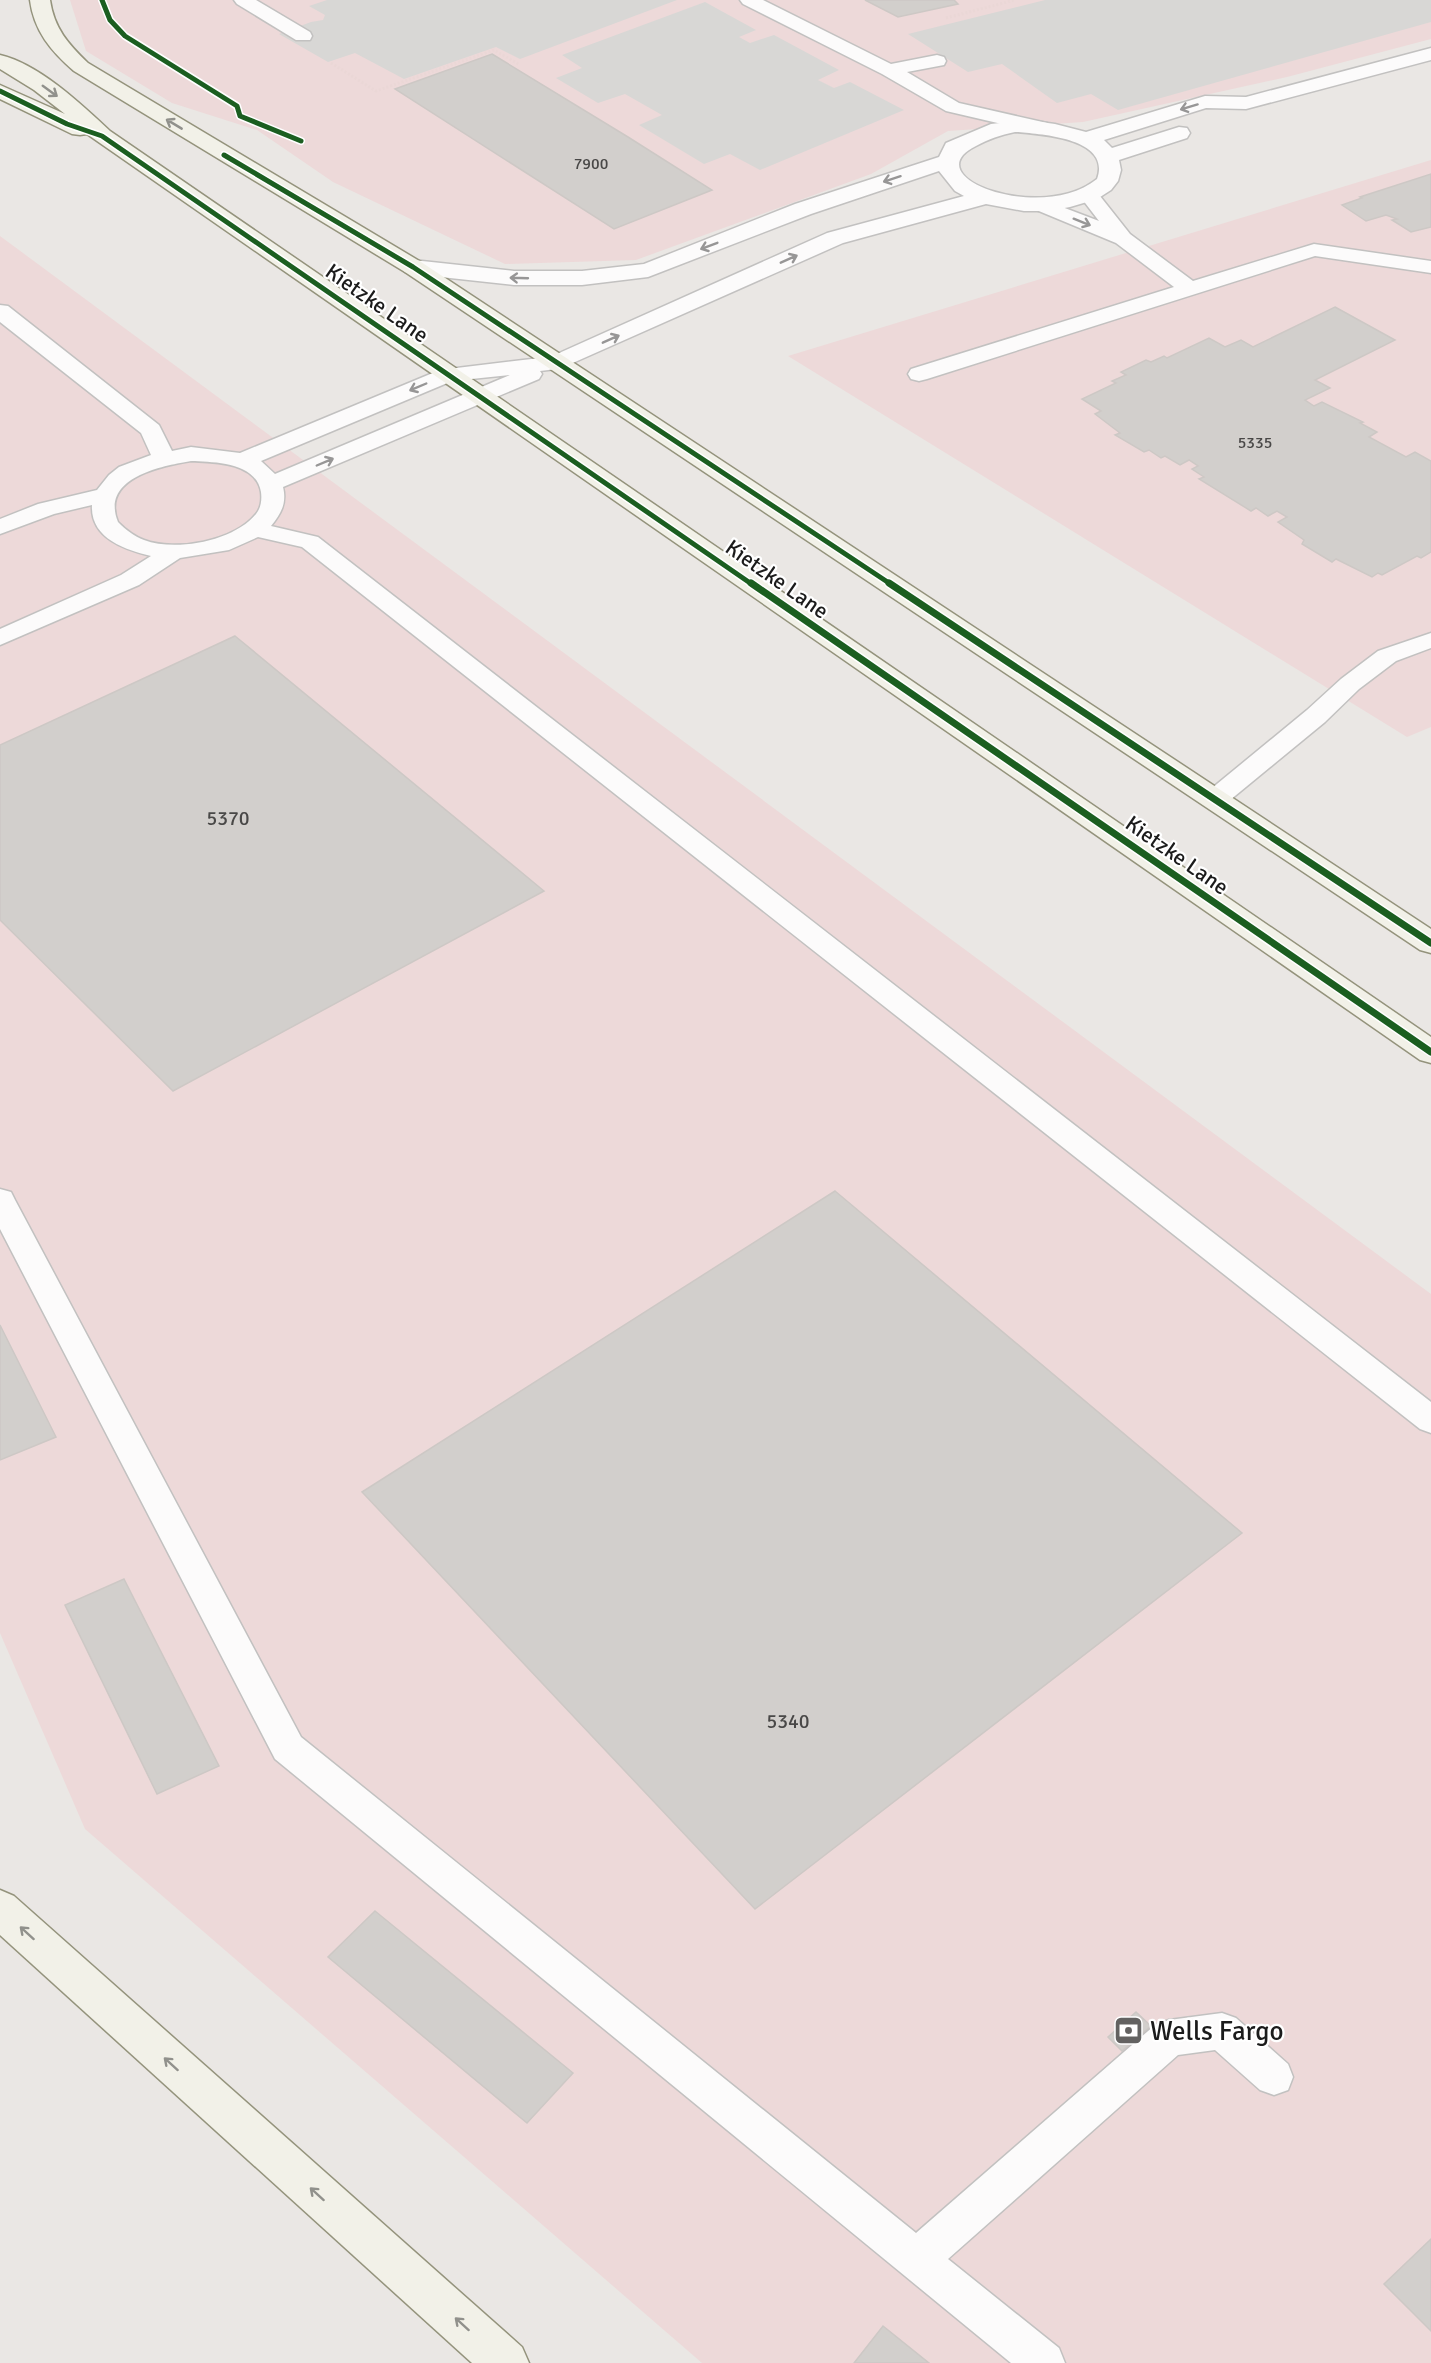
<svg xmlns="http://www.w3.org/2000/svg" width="1431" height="2363" viewBox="0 0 1431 2363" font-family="Signika,sans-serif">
<rect width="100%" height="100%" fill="#eae7e4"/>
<!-- commercial -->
<g fill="#edd9d9">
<path d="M70,0h1361v39l-144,38 -204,45 -135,9 -77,43 -235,86 -131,4 -172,-82 -76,-52 -85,-27 -86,-52z"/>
<path d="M1431,160v567l-24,10 -619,-381z"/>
<path d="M0,236l1431,1058v1069h-729l-617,-534 -85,-196z"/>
</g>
<!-- parking -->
<g fill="#d8d7d5">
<path d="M327,0h350l-157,59 -24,-12 -92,32 -49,-26 -27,9 -49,-28 32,-12 12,-2 2,-5 -16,-9z"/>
<path d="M1045,0h386v22l-313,88 -27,-16 -34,9 -55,-39 -34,8 -60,-38z"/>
<path d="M705,2l51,28 -17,7 11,6 24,-8 65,35 -21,10 16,8 16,-6 54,28 -144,60 -30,-16 -26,10 -65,-39 23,-10 -37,-21 -27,9 -42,-25 26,-10 -20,-13z"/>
</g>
<!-- building -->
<g fill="#d2cfcc" stroke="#cdc8c5" stroke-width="1.5">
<path d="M865,0h89l4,4 -60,13z"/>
<path d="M492,54l136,83 84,53 -98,39 -219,-140z"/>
<path d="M1431,174v53l-20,5 -19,-12 5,-1 -11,-4 -20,6 -24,-16 20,-7 -2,-1z"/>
<path d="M1335,307l60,33 -80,40 15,8 -25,12 9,6 8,-4 41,20 -3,1 17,9 -8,5 37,20 9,-5 16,9v91l-10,6 -4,-2 -35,19 -4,-2 -6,4 -36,-18 -4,3 -30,-18 2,-4 -26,-18 9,-5 -10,-6 -9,5 -12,-8 -5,3 -52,-32 5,-2 -12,-8 6,-3 -9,-6 -9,5 -15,-9 -4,2 -12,-8 -5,2 -29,-17 5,-2 -25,-19 6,-3 -19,-12 34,-16 -4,-2 14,-6 -5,-3 25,-12 5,2 13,-6 3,2 42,-20 16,9 16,-7 12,7z"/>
<path d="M235,636l309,255 -371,200 -173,-171v-175z"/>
<path d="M835,1191l407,342 -487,376 -393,-417z"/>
<path d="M0,1325l56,112 -56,23z"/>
<path d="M124,1579l95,187 -62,28 -92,-189z"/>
<path d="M375,1911l198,162 -46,50 -199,-166z"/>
<path d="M1136,2012l15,14 -29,25 -14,-14z"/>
<path d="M1431,2239v92l-47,-47z"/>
<path d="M883,2326l46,37h-75z"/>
</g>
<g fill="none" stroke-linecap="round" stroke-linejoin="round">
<defs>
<g id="lane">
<path d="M234,0h22l54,32 2,4 -2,4h-14l-59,-36z"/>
<path d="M740,0h23l128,64 46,-9 7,2 2,4 -2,4 -37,7 52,31 88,20 3,4 -3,4 -7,2 -94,-22 -64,-37 -139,-70z"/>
<path d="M1089,189l7,2 34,43 63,47 121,-37 117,17v12l-116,-17 -388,123 -8,2 -8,-2 -3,-5 3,-5 263,-82 -58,-44 -82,-34 -3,-4 3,-4 7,-2 58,22 -20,-26 3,-4z"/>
<path d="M0,305l8,1 151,119 13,26 19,-4 49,6 200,-83 117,-14 8,2 3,5 -3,5 -25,3 2,3 -3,5 -256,108c4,16 -2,27 -12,39l47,11 1113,865v31l-11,-4 -1118,-882 -44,-10 -29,13 -49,8 -41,27 -139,60v-16l121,-54 30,-19c-26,-6 -61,-18 -59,-51l-38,9 -54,20v-15l38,-15 59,-14 12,-15 10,-8 32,-12 -10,-22 -141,-111zM510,375l-235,99 -14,-13 191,-80zM191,461c23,1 65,1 70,31 1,8 0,16 -5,22 -22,27 -80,38 -112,26 -10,-4 -18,-10 -26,-18 -18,-44 43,-56 73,-61z"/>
<path d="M1431,633v15l-35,13 -37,28 -34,33 -101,83 -9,2 -9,-2 -4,-6 4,-6 101,-83 34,-31 37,-28z"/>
<path d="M0,1189l11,3 4,8 286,537 615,496 239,-208 14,-5 53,-7 14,5 52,46 5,13 -5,13 -14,5 -14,-5 -45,-40 -37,5 -230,204 111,89 6,15h-54l-736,-604 -275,-530z"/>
</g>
<path id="street" d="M1431,48v12l-185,49 -40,-1 -102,32 8,8 67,-21 8,1 3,5 -3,5 -68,22 2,10 -3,11 -7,9 -14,9 -27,8 -22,4h-24l-38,-7 -143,39 -286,127 -9,-2 -3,-5 3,-5 279,-125 137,-37 -9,-5 -16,-20 -128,43 -163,63 -66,8h-68l-101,-11 -8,-2 -4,-5 4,-5 8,-2 101,11h68l62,-7 151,-60 144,-47 7,-14 45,-19 35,-4 29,4 31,8 119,-36 41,1zM1015,132c25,2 97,6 82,47 -55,45 -184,-2 -121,-33 13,-7 24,-11 39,-14z"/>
<g id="secondary">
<path d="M30,0h20c4,28 18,44 38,63l333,199 1010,667v24l-11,-3 -1015,-678 -331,-201c-23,-20 -40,-40 -44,-71z"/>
<path d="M0,55c39,9 81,49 110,76l1321,906v26l-11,-3 -1333,-926 -7,1 -8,-1 -72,-35v-14l65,29 -31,-24 -34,-21z"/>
<path d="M0,1890l14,6 508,451 7,16h-57l-472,-428z"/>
</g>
</defs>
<!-- lane casing -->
<use href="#lane" stroke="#c2c1c0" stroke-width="3"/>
<!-- street casing -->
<use href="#street" stroke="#c2c1c0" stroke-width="3"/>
<!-- secondary casing -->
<use href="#secondary" stroke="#94937c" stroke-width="3"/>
<!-- path -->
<g stroke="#ead7d6" stroke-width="3" stroke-dasharray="2 2" stroke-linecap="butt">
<path d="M946,18l69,-18"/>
<path d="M331,63l45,28 118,-41 26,15"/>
</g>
<!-- lane -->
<use href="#lane" fill="#fcfbfb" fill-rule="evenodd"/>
<!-- street -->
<use href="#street" fill="#fcfbfb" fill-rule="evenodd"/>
<!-- secondary -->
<use href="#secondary" fill="#f2f1e8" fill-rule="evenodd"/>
<defs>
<g id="cycleway-far1">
<path d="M102,0l8,20 15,16 112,70 3,10 61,25"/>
<path d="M0,91l67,33 35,12 651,449"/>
<path d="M224,155l189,112 479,318"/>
</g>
<g id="cycleway">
<path d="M751,583l680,469"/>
<path d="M889,583l542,360"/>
</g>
</defs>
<!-- cycleway-far1 casing -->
<use href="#cycleway-far1" stroke="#fff" stroke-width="8"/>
<!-- cycleway casing -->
<use href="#cycleway" stroke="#fff" stroke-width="10"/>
<!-- cycleway-far1 -->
<use href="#cycleway-far1" stroke="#1b5e20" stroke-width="5"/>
<!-- cycleway -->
<use href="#cycleway" stroke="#1b5e20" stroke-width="7"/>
</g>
<!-- one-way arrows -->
<defs><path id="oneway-shaft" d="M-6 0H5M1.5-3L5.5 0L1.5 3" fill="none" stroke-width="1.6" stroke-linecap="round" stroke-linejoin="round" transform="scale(1.5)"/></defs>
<g stroke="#91918c">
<use href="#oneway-shaft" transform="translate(50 91) rotate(36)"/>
<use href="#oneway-shaft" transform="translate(174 124) rotate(-149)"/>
<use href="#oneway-shaft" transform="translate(27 1933) rotate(-138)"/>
<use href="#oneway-shaft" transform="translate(171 2064) rotate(-138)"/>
<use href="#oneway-shaft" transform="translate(317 2194) rotate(-138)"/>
<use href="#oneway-shaft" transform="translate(462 2324) rotate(-138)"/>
</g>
<g stroke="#979696">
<use href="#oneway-shaft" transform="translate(1189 107) rotate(163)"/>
<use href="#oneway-shaft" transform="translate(892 179) rotate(162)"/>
<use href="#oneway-shaft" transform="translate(1082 222) rotate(22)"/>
<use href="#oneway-shaft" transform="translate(709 246) rotate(159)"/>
<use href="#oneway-shaft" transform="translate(789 259) rotate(-24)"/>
<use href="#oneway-shaft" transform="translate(519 278) rotate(-178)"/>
<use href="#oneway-shaft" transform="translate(611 339) rotate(-24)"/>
<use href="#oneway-shaft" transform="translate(418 387) rotate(157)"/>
<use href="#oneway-shaft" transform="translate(325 462) rotate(-23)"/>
</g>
<!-- icons -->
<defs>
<symbol id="bank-square" viewBox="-11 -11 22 22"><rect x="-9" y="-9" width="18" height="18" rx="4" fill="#636261" stroke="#fff"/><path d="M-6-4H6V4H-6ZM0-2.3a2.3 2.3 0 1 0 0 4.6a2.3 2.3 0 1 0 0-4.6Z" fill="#fff"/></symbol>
</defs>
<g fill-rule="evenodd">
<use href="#bank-square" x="1112" y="2014" width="33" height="33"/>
</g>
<g text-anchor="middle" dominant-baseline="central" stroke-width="4.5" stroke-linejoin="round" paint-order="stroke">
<!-- far-number labels -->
<g font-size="16" fill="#494847">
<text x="591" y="164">7900</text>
<text x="1255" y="443">5335</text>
</g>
<!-- number labels -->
<g font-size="20" fill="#494847">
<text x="228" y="818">5370</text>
<text x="788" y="1721">5340</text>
</g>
<!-- street labels -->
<g font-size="22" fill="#1b1b1b" stroke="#fff">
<text transform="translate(377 303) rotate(35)">Kietzke Lane</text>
<text transform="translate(777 579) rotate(35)">Kietzke Lane</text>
<text transform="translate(1177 855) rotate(35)">Kietzke Lane</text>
</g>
<!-- near-poi labels -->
<g font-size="27" fill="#1b1b1b" stroke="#fff" text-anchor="start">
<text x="1150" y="2031">Wells Fargo</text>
</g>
</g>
</svg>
